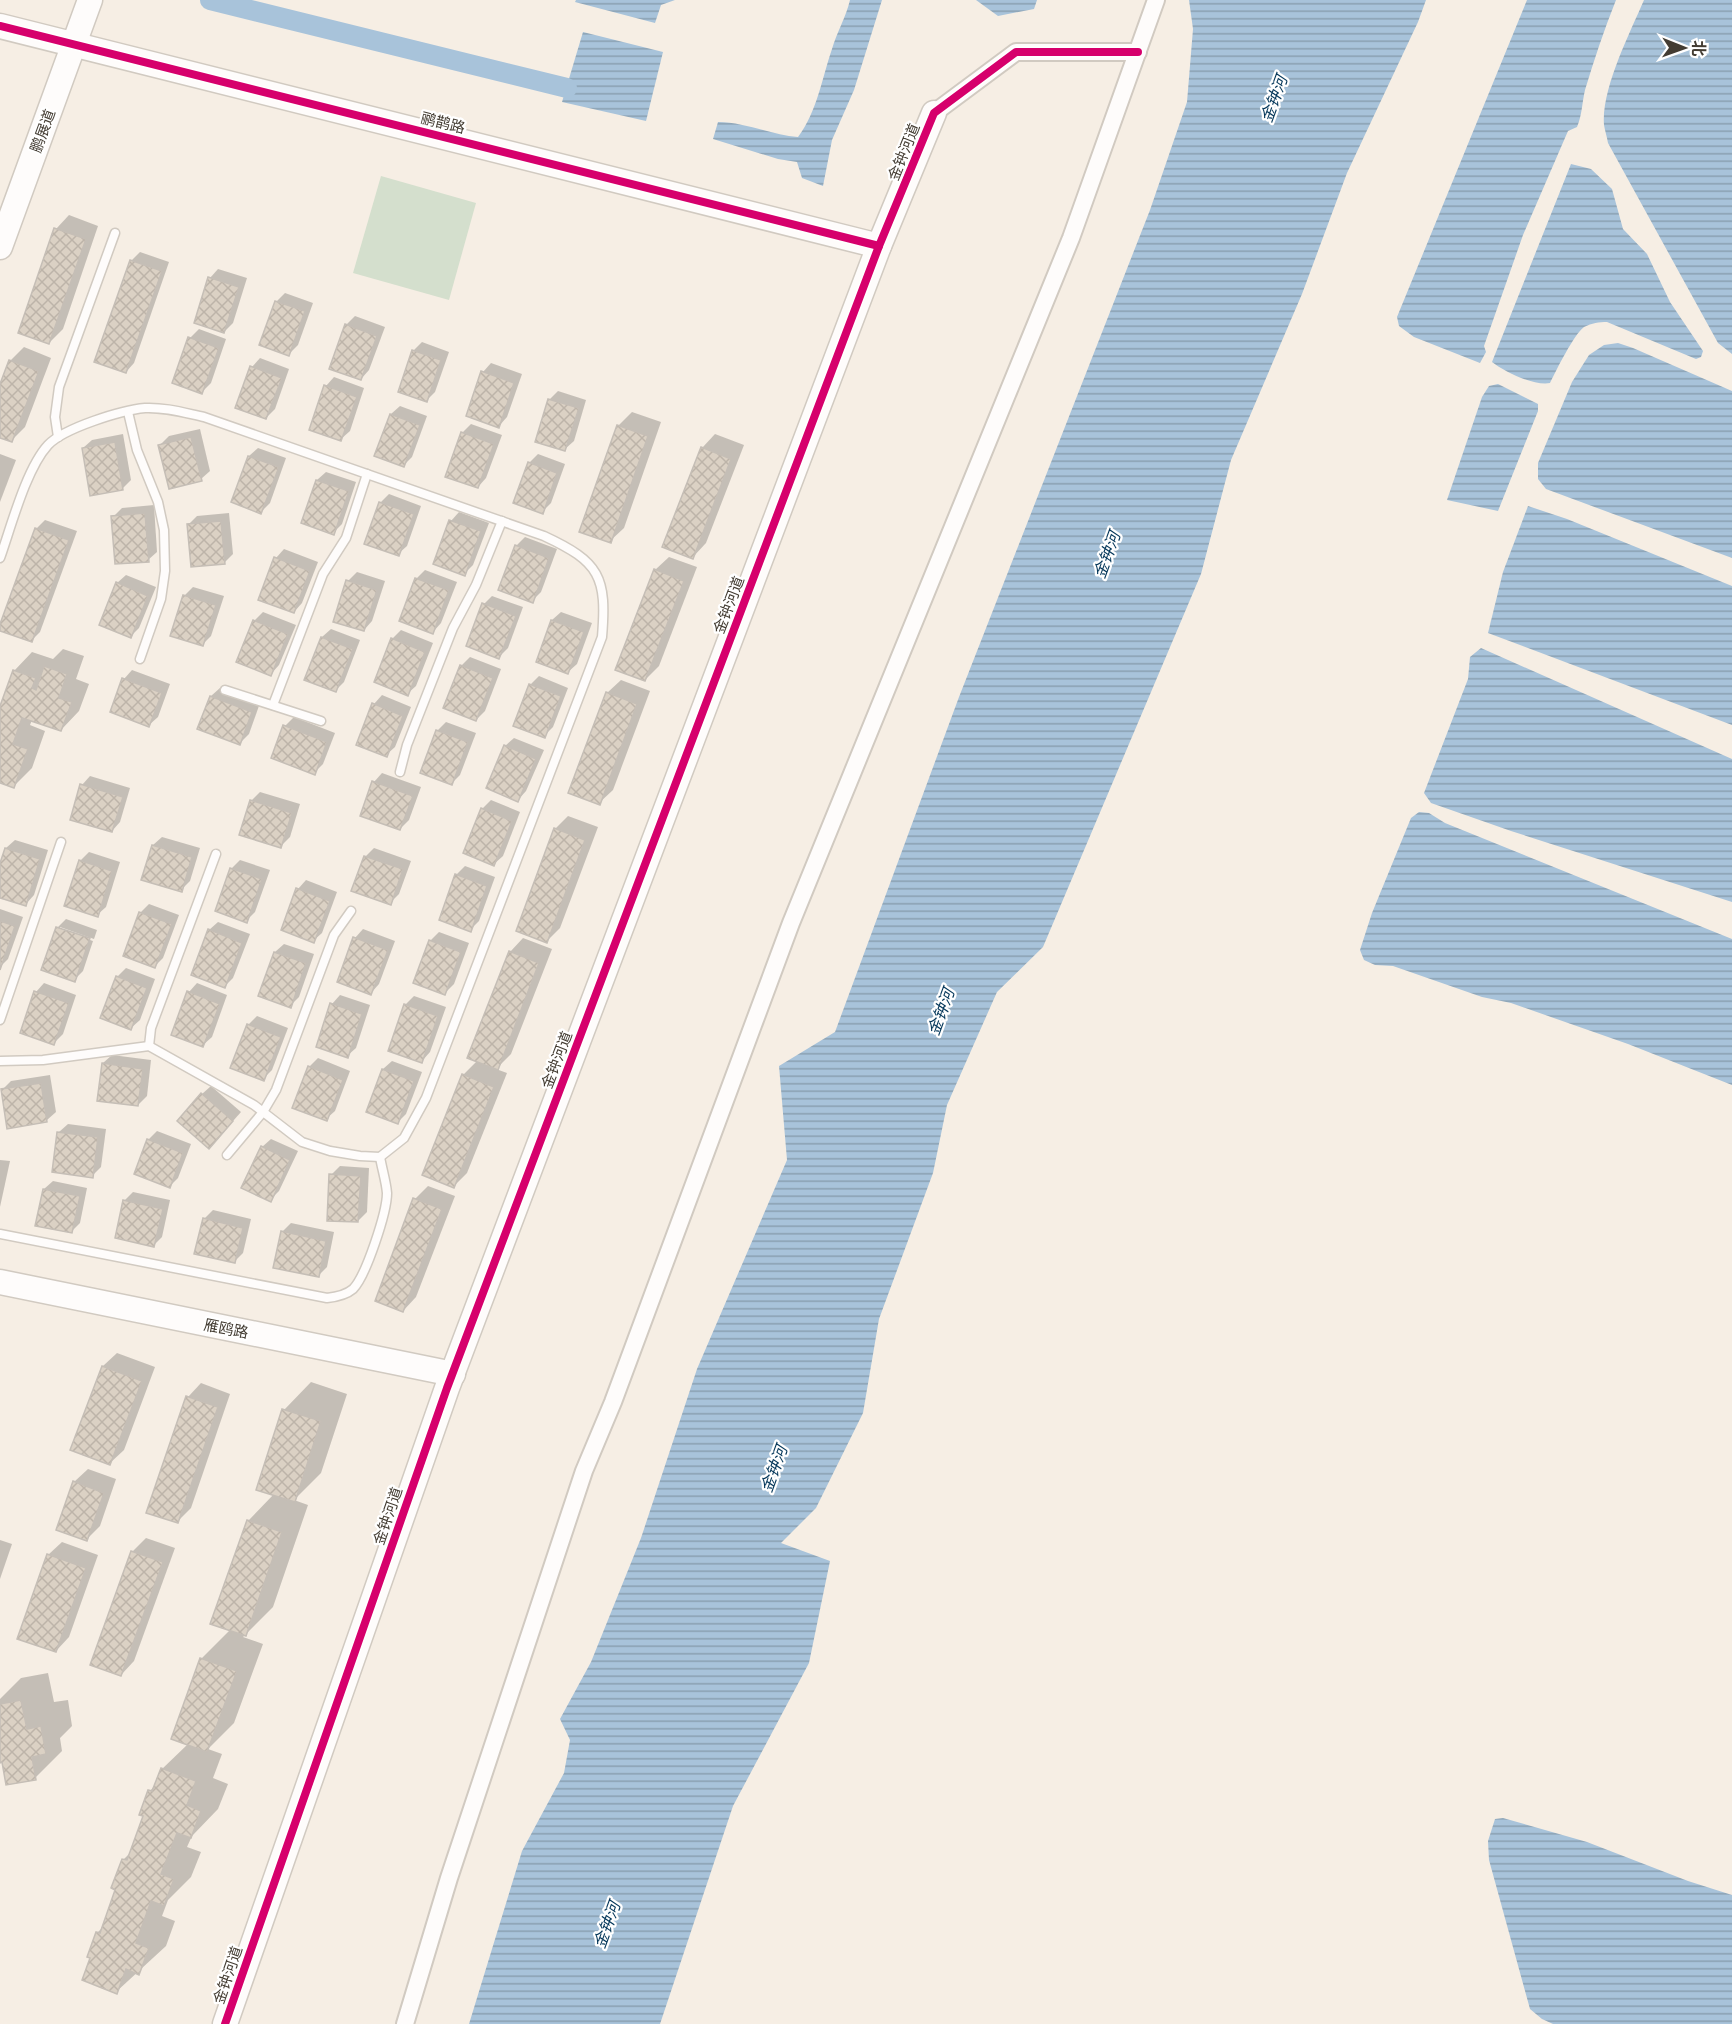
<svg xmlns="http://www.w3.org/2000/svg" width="1732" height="2024" viewBox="0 0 1732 2024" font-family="Raleway,'Noto Sans SC',sans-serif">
<defs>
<pattern id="water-rules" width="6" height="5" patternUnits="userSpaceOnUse" patternTransform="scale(1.5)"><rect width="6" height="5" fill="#a8c3da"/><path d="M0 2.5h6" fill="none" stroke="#8aa0b1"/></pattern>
<pattern id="building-cross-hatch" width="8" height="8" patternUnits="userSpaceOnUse" patternTransform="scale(1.5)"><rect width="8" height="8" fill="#dbd1c4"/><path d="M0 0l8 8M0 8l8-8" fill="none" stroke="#bdb4a9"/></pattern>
</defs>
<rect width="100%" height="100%" fill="#f6eee4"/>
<!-- pitch -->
<path fill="#d4dfcd" d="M381,176l95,27 -27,97 -96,-27z"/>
<!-- water -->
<g fill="url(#water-rules)">
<path d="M576,0h99l-14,5 -6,18 -80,-21z"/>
<path d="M850,0h32l-28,90 -22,50 -9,46 -21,-8 -5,-16 -19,-3 -65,-20 5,-17c27,0 53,13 80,15 19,-25 24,-59 34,-88 5,-17 14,-32 18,-49z"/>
<path d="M976,0h61l-3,9 -36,7z"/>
<path d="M1189,0h237l-8,22 -71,151 -45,121 -71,166 -30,114 -158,373 -46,45 -50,113 -14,68 -54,146 -16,94 -47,95 -35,35 49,18 -21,102 -76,143 -73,218h-191l53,-173 42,-78 6,-33 -10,-21 31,-57 50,-124 56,-169 90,-209 -8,-94 56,-34 124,-335 191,-487 37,-108 6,-73z"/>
<path d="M1527,0h89c-12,30 -22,60 -31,90 -3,13 -3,25 -8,37l-9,4 -45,104 -39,111 2,6 -6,11 -66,-26 -15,-11 -2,-9z"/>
<path d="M1644,0h88v354l-14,-11 -110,-200c-1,-6 -3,-12 -4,-18 -3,-36 26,-92 40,-125z"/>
<path d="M583,32l80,20 -17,69 -84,-19z"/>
<path d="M1571,164l20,5 21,20 11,40 24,25 23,48 33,49 -2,6 -5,2 -89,-37c-8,0 -15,1 -23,5 -10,7 -28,44 -34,56 -16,3 -45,-11 -58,-21z"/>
<path d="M1618,343l15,5 99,43v167l-186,-69 -8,-10v-16l34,-81 17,-27 15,-10z"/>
<path d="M1498,384l40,20v7l-40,100 -51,-11 35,-103 7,-11z"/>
<path d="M1528,506l39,13 165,67v139l-244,-92 15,-61z"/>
<path d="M1481,648l251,111v143l-221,-71 -80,-28 -7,-10 44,-114 2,-22z"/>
<path d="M1419,812l10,1 16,10 287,116v146l-104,-41 -117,-41 -29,-6 -89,-31 -18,-1 -11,-5 -4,-10 12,-37 39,-95z"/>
<path d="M1503,1818l84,24 101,39 44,14v129h-179l-11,-5 -12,-10 -41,-149 -1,-19 7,-22z"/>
</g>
<!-- shadow -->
<g fill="#0003">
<path d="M69,215l29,11 -35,103 -14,14 7,-114z"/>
<path d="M140,252l29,10 -35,101 -8,9 5,-111z"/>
<path d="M218,269l29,9 -14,45 -9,9 -14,-54z"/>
<path d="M285,293l28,10 -15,42 -9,9 -28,-10 16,-43z"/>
<path d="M355,316l30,11 -16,43 -8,9 -15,-54z"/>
<path d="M199,329l27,10 -15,44 -9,9 -12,-54z"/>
<path d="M422,342l27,10 -14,40 -9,9 -13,-50z"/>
<path d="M24,347l27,11 -26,69 -14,14 -11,-5v-48l10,-27z"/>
<path d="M260,358l29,11 -14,40 -9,9 -14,-51z"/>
<path d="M491,363l31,11 -15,43 -8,9 -16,-54z"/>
<path d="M334,377l30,11 -14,43 -9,8 -15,-53z"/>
<path d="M558,391l28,9 -12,41 -9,8 -16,-49z"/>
<path d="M400,406l27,10 -15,41 -9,9 -12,-52z"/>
<path d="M632,412l29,10 -37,106 -14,13 8,-115z"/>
<path d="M471,424l31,11 -16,43 -8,9 -16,-54z"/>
<path d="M200,429l10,42 -9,8 -41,-34 9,-9z"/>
<path d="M123,434l8,46 -9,9 -39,-41 9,-8z"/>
<path d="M715,434l29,11 -38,98 -13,14 9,-109z"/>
<path d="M258,448l28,10 -16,45 -9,9 -12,-56z"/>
<path d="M0,454l16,6 -16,42z"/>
<path d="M538,454l27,10 -14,39 -9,9 -13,-49z"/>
<path d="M326,472l30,10 -14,42 -9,9 -30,-10 14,-43z"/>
<path d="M389,494l32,12 -14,40 -9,8 -18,-51z"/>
<path d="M154,505l3,47 -9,8 -35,-43 9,-9z"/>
<path d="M459,512l30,11 -16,42 -9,9 -29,-11 16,-42z"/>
<path d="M229,513l4,41 -9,9 -35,-39 8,-8z"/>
<path d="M45,520l32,11 -37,101 -9,9 -31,-13 36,-99z"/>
<path d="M525,537l32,12 -16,43 -9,9 -16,-55z"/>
<path d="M284,549l34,13 -16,41 -8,9 -18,-54z"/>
<path d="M669,557l28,10 -38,99 -14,14 10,-110z"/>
<path d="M425,570l32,12 -16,41 -8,9 -17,-53z"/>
<path d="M357,572l28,9 -13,40 -8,9 -16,-49z"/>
<path d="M126,575l30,12 -17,41 -8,8 -14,-53z"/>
<path d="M193,587l31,9 -13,40 -8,8 -19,-48z"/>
<path d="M492,596l31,11 -15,41 -9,9 -15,-53z"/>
<path d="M263,612l33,13 -17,40 -8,9 -17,-53z"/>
<path d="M561,612l31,11 -15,41 -9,8 -31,-11 15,-41z"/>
<path d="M331,629l29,11 -16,42 -8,8 -14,-53z"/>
<path d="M401,630l32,13 -17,43 -9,8 -15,-55z"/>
<path d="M63,649l21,7 -8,23 13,5 -10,27 -18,19 -29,-10 -2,5 15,6 -13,37 -18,18 -14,-5v-70l14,-40 18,-19 21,7z"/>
<path d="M470,657l31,12 -16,42 -9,9 -15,-54z"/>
<path d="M132,670l38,14 -12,33 -9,8 -25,-46z"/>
<path d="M539,676l29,12 -15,39 -9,9 -14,-51z"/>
<path d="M621,680l29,11 -37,99 -14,13 8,-110z"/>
<path d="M220,688l40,15 -11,31 -9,9 -29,-47z"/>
<path d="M382,695l29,12 -16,40 -9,8 -12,-51z"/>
<path d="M294,717l41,16 -12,31 -9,9 -29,-47z"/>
<path d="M446,722l30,11 -16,42 -8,8 -15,-52z"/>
<path d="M514,738l30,12 -18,41 -8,9 -13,-54z"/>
<path d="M382,773l39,14 -12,33 -9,9 -26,-47z"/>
<path d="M90,776l40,12 -10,34 -8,9 -30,-46z"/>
<path d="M260,792l40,12 -10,33 -9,9 -30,-45z"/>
<path d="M491,800l29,12 -17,44 -9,8 -12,-55z"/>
<path d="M568,816l30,11 -38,101 -13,13 8,-112z"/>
<path d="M162,837l38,11 -10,33 -9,9 -28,-45z"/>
<path d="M15,840l33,10 -14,45 -8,9 -26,-8v-28l6,-20z"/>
<path d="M374,848l37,13 -12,33 -9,9 -25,-46z"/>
<path d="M89,852l31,10 -14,45 -9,8 -17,-54z"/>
<path d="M240,860l30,10 -15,42 -9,9 -29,-11 15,-42z"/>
<path d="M465,866l30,11 -16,44 -9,9 -14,-55z"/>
<path d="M306,880l31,12 -15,41 -9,8 -15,-52z"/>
<path d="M149,904l30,11 -16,43 -8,8 -15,-53z"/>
<path d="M0,909l23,8 -15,42 -8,8z"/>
<path d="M66,919l31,11 -3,9 -34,-12v3l33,11 -10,30 -9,9 -17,-52z"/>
<path d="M218,922l32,12 -17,44 -8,8 -16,-56z"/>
<path d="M363,929l32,12 -16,43 -8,9 -16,-55z"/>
<path d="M439,932l30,11 -15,41 -9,9 -15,-52z"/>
<path d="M523,938l29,11 -41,105 -15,15 11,4 -40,100 -13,13 9,-111 15,-15 32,-108z"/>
<path d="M284,944l30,10 -15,43 -9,9 -15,-54z"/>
<path d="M126,968l29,11 -15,41 -9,8 -14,-51z"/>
<path d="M44,983l32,12 -13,39 -9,9 -18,-51z"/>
<path d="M197,983l30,12 -15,42 -9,8 -14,-53z"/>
<path d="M340,995l30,10 -14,43 -9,8 -15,-52z"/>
<path d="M414,996l32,11 -16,45 -8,9 -17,-56z"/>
<path d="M257,1016l31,12 -16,42 -9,9 -15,-54z"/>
<path d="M112,1055l39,5 -4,36 -9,9 -35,-42z"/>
<path d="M318,1058l32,13 -15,40 -9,8 -17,-52z"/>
<path d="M392,1061l30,11 -16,42 -8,8 -30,-11 15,-42z"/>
<path d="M50,1075l6,37 -9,8 -45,-30 9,-9z"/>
<path d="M211,1086l30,26 -23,26 -16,-44z"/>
<path d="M68,1124l38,5 -5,38 -9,9 -33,-44z"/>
<path d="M157,1131l34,13 -13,34 -8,8 -22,-46z"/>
<path d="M271,1139l27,12 -19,40 -9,9 -8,-53z"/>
<path d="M0,1160l10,1 -10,46z"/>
<path d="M340,1166l29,2 -2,44 -9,9 -27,-46z"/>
<path d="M53,1181l34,7 -7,35 -9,9 -27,-43z"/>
<path d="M428,1186l27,10 -39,101 -13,14 12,-112z"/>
<path d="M133,1192l37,8 -8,37 -8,8 -37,-8 8,-37z"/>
<path d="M213,1210l38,9 -8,34 -9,9 -30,-43z"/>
<path d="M291,1223l43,9 -7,35 -9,9 -36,-44z"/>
<path d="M117,1353l38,14 -31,83 -14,13 -38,-14 31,-83z"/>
<path d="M311,1382l36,12 -26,79 -27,27 14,5 -35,102 -30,30 20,7 -29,79 -26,26 14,5 -9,24 15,6 -10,25 -26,27 -5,11 14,5 -10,25 -23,23 -6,16 13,5 -9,25 -50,46 -24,-35 5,-24 7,-7 13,-37 7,-30 7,-7 14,-36 5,-25 7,-8 5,-14 26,-25 -15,-6 29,-80 29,-29 17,-108 26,-27 -16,-5 26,-79z"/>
<path d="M201,1383l29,11 -39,114 -14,14 11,-125z"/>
<path d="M88,1469l28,10 -16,47 -14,14 -12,-58z"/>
<path d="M146,1538l29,10 -41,113 -13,14 -29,-11 41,-113z"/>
<path d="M0,1540l12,4 -12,35z"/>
<path d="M62,1542l36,13 -29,82 -13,14 -8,-96z"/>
<path d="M48,1673l6,29 14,-2 4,26 -12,12 2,13 -27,27 -32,-18 -3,1v-62l21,-21z"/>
</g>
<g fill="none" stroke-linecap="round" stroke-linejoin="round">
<!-- canal -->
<path stroke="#a8c3da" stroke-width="20" d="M210,0l357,88"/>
</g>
<!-- building -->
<g fill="url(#building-cross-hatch)" stroke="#c5beb6" stroke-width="1.5">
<path d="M54,228l32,11 -37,105 -31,-11z"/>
<path d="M130,260l32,11 -36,102 -32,-11z"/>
<path d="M208,277l31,10 -15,46 -30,-10z"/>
<path d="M275,301l30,10 -16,45 -30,-11z"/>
<path d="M345,324l32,12 -16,44 -32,-11z"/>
<path d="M188,337l31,11 -17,46 -30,-11z"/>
<path d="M412,350l29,10 -14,42 -29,-10z"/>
<path d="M9,360l30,11 -27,71 -12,-4v-54z"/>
<path d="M250,366l32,12 -16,41 -31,-11z"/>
<path d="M481,371l33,12 -15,45 -33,-12z"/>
<path d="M324,385l33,12 -16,44 -32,-11z"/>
<path d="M548,399l31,9 -14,43 -30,-9z"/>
<path d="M390,414l30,11 -16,42 -30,-11z"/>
<path d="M617,425l31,11 -37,107 -32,-11z"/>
<path d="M461,432l33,12 -16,44 -33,-11z"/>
<path d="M191,437l11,44 -33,8 -11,-44z"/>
<path d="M115,442l8,48 -33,6 -8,-48z"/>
<path d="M701,447l30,12 -38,100 -31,-12z"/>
<path d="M248,456l31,11 -18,47 -30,-12z"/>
<path d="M528,462l29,11 -14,41 -30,-11z"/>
<path d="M316,480l33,11 -15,44 -33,-12z"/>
<path d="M379,502l35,12 -15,42 -35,-12z"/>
<path d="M145,513l4,49 -34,2 -4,-48z"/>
<path d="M449,520l32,11 -16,45 -32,-12z"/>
<path d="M221,521l4,43 -34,3 -4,-43z"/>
<path d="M35,528l34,12 -37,102 -32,-11v-7z"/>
<path d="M515,545l34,13 -16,45 -35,-13z"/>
<path d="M274,557l36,14 -16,42 -36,-13z"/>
<path d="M654,569l30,12 -39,100 -30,-11z"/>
<path d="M415,578l34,12 -16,44 -34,-13z"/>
<path d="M346,580l31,10 -13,41 -31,-9z"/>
<path d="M116,582l32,14 -17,42 -32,-13z"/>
<path d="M183,595l33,10 -13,41 -33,-10z"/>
<path d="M482,603l34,13 -17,43 -33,-13z"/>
<path d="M253,620l35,14 -17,42 -35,-14z"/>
<path d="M551,620l33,12 -16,42 -32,-12z"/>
<path d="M321,637l32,12 -17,43 -32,-12z"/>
<path d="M391,638l34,14 -17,44 -34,-14z"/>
<path d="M460,665l33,13 -17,43 -33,-13z"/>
<path d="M44,666l23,8 -8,24 13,4 -11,29 -39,-13 -9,26 15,5 -14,39 -14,-5v-77l13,-36 23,8 -4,10 4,2z"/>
<path d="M122,678l40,15 -13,34 -39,-15z"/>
<path d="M529,684l32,12 -16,42 -32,-12z"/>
<path d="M606,692l31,12 -37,101 -32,-12z"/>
<path d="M210,696l42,16 -12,33 -43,-16z"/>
<path d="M372,703l31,13 -16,41 -31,-12z"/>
<path d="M283,725l44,17 -12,33 -44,-17z"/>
<path d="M436,730l32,12 -16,43 -32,-12z"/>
<path d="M504,745l32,14 -18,43 -32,-14z"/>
<path d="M372,781l41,15 -13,34 -40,-14z"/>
<path d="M80,784l43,13 -11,35 -42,-12z"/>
<path d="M250,800l42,13 -11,35 -42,-13z"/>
<path d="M481,808l31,13 -18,45 -31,-13z"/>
<path d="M554,828l31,12 -38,103 -31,-12z"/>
<path d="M152,845l40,12 -10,35 -41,-12z"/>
<path d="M5,848l35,11 -14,47 -26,-8v-35z"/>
<path d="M364,856l39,13 -12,36 -40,-14z"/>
<path d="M79,860l33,11 -14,46 -34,-11z"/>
<path d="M230,868l32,11 -15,44 -32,-12z"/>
<path d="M455,874l32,12 -16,46 -32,-12z"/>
<path d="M296,888l34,13 -16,42 -33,-13z"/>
<path d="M139,912l33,12 -17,44 -32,-12z"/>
<path d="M0,921l15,5 -15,44z"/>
<path d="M56,927l34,11 -15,44 -34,-12z"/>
<path d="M208,929l34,14 -17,45 -34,-13z"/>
<path d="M353,937l35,13 -17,45 -34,-13z"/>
<path d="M429,940l32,12 -16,43 -32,-12z"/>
<path d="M509,951l30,12 -41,107 -31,-12z"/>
<path d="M274,952l32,11 -15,45 -33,-12z"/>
<path d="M116,976l31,12 -16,42 -31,-12z"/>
<path d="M34,991l35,12 -15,42 -34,-12z"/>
<path d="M187,991l33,13 -17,43 -32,-12z"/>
<path d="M330,1003l32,11 -14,44 -32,-11z"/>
<path d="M404,1004l34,12 -16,47 -34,-12z"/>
<path d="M247,1024l34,13 -17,44 -34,-13z"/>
<path d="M102,1063l41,6 -5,37 -41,-5z"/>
<path d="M308,1066l35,14 -16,41 -35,-13z"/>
<path d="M382,1069l32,12 -16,43 -32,-12z"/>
<path d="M462,1074l32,13 -40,101 -32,-13z"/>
<path d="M41,1083l6,39 -40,7 -6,-40z"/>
<path d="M201,1093l32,28 -24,28 -32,-28z"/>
<path d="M57,1132l41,5 -5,41 -41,-6z"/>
<path d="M147,1139l36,14 -13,35 -36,-14z"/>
<path d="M261,1146l29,14 -19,42 -30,-14z"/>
<path d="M329,1174l32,2 -3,46 -31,-1z"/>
<path d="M43,1189l37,7 -8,37 -37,-7z"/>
<path d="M413,1198l29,11 -39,103 -28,-11z"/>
<path d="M123,1200l40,9 -9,38 -39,-9z"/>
<path d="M203,1218l40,10 -8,35 -41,-9z"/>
<path d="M281,1231l45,10 -7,36 -46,-9z"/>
<path d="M102,1366l40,15 -32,84 -40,-15z"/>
<path d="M186,1396l32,11 -40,116 -32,-10z"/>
<path d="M282,1409l39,12 -26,81 -39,-12z"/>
<path d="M73,1481l31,12 -17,48 -31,-11z"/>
<path d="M247,1520l35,12 -36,104 -36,-12z"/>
<path d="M131,1551l32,11 -42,114 -31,-11z"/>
<path d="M47,1554l39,14 -30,84 -39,-13z"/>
<path d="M200,1658l37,13 -30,81 -36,-13z"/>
<path d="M21,1700l6,29 14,-3 5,28 -14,3 4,23 -30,5 -4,-23 -2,1v-59z"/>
<path d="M161,1768l35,13 -9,24 14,6 -10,27 -14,-5 -16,41 13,5 -10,27 -13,-5 -15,42 13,5 -10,27 -13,-6 -9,25 -35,-14 8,-22 -3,-1 9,-25 4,1 15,-43 -4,-2 11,-29 5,1 16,-44 -4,-1 9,-25 4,1z"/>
</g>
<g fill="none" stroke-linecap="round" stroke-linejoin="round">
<defs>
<g id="lane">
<path d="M128,412l9,38 21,52 6,28 1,41 -4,28 -21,60"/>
<path d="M58,437l-3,-20 4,-30 56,-154"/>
<path d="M0,558c11,-31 26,-89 48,-113 16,-17 74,-35 97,-37 20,-1 40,5 59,9l340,119c56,26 63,41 58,101l-176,461 -22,40 -24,19 -20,-1 -30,-5 -28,-9 -48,-37 -105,-59 -106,14 -43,1"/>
<path d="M225,690l96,31"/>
<path d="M273,705l50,-131 23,-36 21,-64"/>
<path d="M400,772l7,-27 46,-117 23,-43 26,-64"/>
<path d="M0,1020l61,-178"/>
<path d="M149,1046l2,-18 65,-174"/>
<path d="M227,1155l36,-43 13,-22 58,-155 17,-24"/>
<path d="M0,1234l327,64c9,-1 19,-3 26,-9 13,-13 34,-77 34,-96 -1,-12 -5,-24 -7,-36"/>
</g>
<g id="street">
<path d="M934,113l82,-61h122"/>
<path d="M405,2024l44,-146 135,-407 29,-69 178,-479 280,-685 85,-238"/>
</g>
<g id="secondary">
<path d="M0,26l879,220"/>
<path d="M0,247l90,-247"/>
<path d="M0,1282l453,92"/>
<path d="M225,2024l222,-636 432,-1142 55,-133"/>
</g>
</defs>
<!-- lane casing -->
<use href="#lane" stroke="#d1cac1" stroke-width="11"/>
<!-- street casing -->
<use href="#street" stroke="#d1cac1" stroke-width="20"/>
<!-- secondary casing -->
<use href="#secondary" stroke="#d1cac1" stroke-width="27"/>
<!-- lane -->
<use href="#lane" stroke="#fefcfb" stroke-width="8"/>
<!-- street -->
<use href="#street" stroke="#fefcfb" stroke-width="16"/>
<!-- secondary -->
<use href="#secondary" stroke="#fefcfb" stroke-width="24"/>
<defs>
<g id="cycleway">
<path d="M0,26l879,220"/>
<path d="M225,2024l222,-636 432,-1142 55,-133 82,-61h122"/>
</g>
</defs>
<!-- cycleway casing -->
<use href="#cycleway" stroke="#fff" stroke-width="11"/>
<!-- cycleway -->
<use href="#cycleway" stroke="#d6006c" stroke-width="8"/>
</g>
<g text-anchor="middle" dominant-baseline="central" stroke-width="4.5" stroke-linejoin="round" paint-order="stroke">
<!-- street labels -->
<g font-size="15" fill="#433c32" stroke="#fff">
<text transform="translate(443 123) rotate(14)">鹂鹊路</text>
<text transform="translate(43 131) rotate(-70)">鹏展道</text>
<text transform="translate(904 152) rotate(-68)">金钟河道</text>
<text transform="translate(729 605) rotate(-69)">金钟河道</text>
<text transform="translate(557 1060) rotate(-69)">金钟河道</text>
<text transform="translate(226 1329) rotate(11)">雁鸥路</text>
<text transform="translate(388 1516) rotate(-71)">金钟河道</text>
<text transform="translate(228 1975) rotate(-71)">金钟河道</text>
</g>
<!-- water labels -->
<g font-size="16" font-style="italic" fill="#033659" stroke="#fff">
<text transform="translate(1274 99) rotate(-70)">金钟河</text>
<text transform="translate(1107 555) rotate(-70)">金钟河</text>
<text transform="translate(941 1012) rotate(-70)">金钟河</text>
<text transform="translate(774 1469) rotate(-70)">金钟河</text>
<text transform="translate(607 1925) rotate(-70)">金钟河</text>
</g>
</g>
<!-- north arrow -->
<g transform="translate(1684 48) rotate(91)" stroke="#ffffff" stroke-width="4.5" paint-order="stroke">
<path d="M0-4.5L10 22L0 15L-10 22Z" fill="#433c32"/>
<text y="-9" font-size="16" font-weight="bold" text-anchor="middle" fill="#433c32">北</text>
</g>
</svg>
